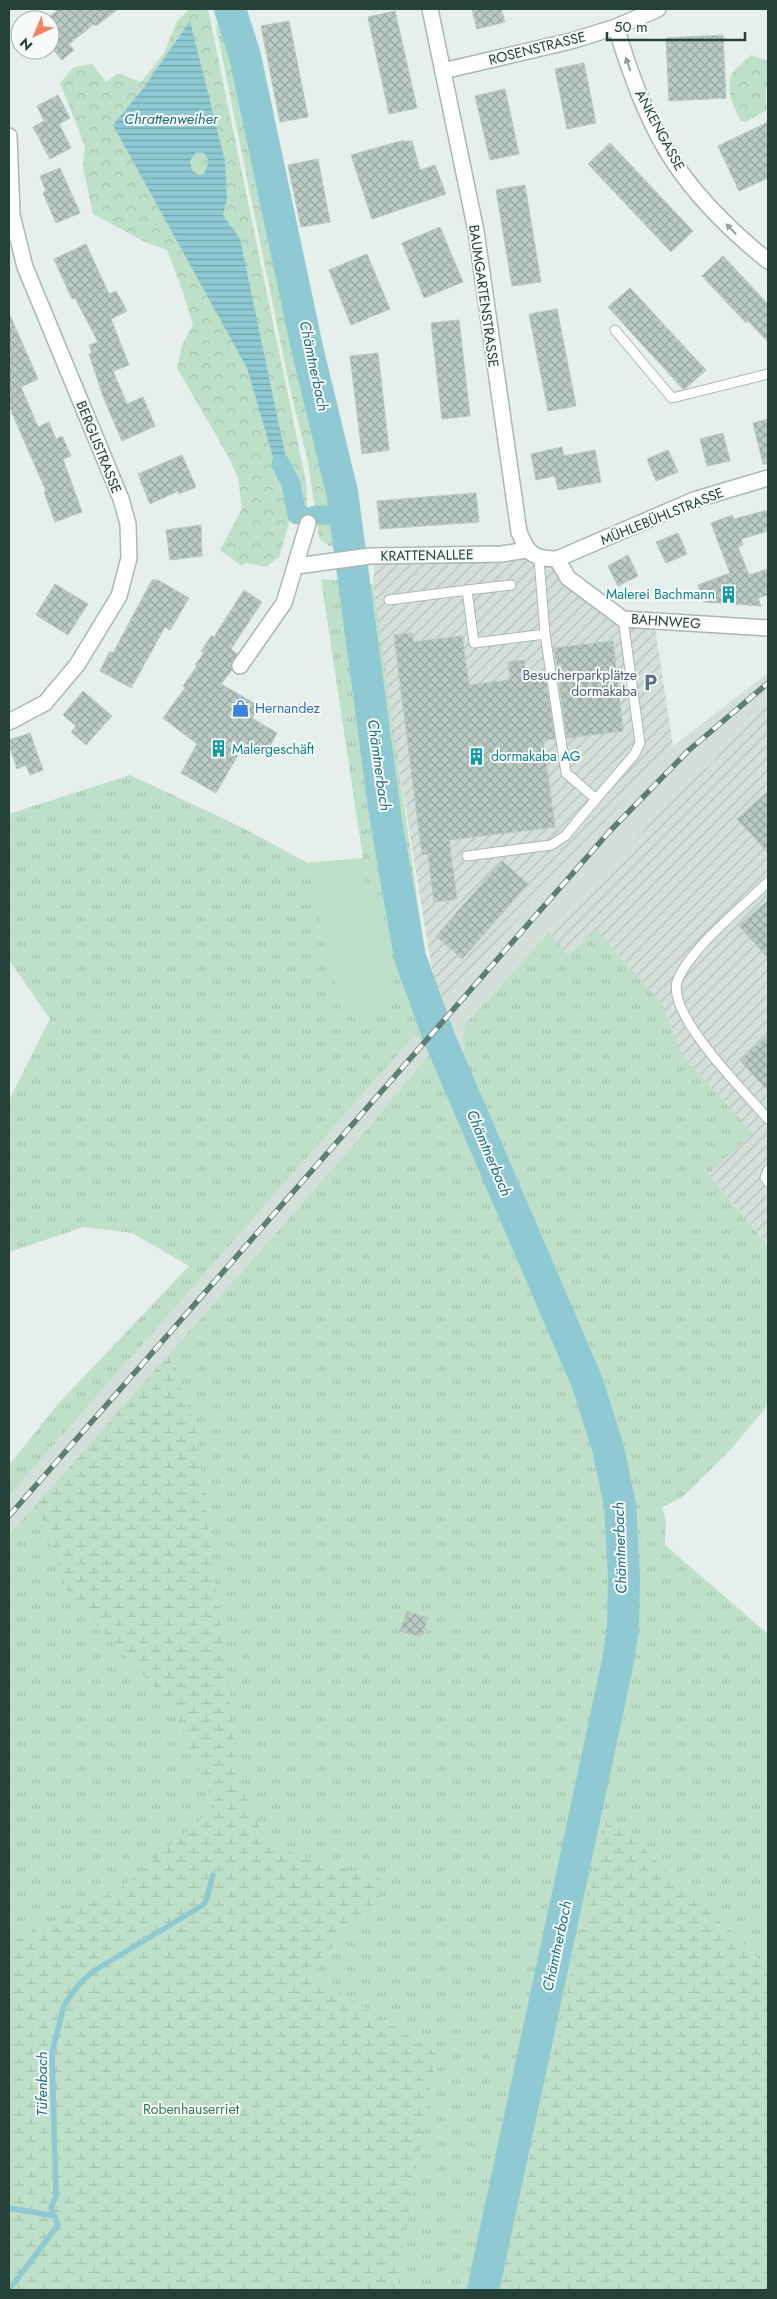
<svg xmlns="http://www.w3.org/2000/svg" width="777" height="2299" viewBox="0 0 777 2299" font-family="Jost,sans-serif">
<defs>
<pattern id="industrial-furrows" width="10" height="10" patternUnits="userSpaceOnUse" patternTransform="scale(1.25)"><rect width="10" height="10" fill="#d4dfda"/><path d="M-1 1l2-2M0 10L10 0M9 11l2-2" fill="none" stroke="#b6c1bc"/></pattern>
<pattern id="grass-tufts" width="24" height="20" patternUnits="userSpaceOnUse" patternTransform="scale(1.25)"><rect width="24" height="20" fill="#bfe0c8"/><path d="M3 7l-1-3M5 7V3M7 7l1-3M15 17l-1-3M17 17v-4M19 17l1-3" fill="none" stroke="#a4c1ad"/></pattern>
<pattern id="forest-crowns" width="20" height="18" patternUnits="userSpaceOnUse" patternTransform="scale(1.25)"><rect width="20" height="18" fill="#bfe0c8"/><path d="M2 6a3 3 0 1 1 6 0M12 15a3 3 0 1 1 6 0" fill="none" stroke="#a4c1ad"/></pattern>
<pattern id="wetland-marsh" width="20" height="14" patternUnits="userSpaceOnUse" patternTransform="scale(1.25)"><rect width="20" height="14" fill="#bfe0c8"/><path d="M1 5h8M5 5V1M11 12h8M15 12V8" fill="none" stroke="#a4c1ad"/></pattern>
<pattern id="water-rules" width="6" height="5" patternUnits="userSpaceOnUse" patternTransform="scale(1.25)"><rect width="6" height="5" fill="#8ec9d4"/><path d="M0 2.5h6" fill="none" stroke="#74a5ad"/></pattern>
<pattern id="building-cross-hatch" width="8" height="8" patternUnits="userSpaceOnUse" patternTransform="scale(1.25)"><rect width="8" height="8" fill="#bbcac4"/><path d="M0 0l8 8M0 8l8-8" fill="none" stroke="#98a6a0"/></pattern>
</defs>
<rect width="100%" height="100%" fill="#e6efeb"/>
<!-- built -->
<g fill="#d4dfda">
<path d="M768,673v26l-19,14 -37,51 -7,3 -116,127 -40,38 -78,85 -4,5 -1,32 -12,-6 -8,-10 -13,-28 9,-6 231,-258z"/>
<path d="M415,1035l16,17 -76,91 -318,361 -28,29v-37z"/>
</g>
<!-- industrial -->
<g fill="url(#industrial-furrows)">
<path d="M502,554l55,5 66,60 31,2 19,125 -231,258 -9,6 1,-28 -48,-295 -13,-103 2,-28z"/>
<path d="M768,699v545l-60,-70 45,-41 -71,-78 -21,-53 -65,-72 -28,25 -19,-23 40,-38 79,-91 30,-30 14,-9 37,-51z"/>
</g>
<!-- grass -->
<path fill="url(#grass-tufts)" d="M321,579l52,5 60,426c7,18 14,35 32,43l-2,-19 4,-12 82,-90 19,23 28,-25 65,72 21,53 71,78 -45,41 60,71v160l-36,43 -38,38 -13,12 -19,9 4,14 -1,24 103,89v656h-759v-757l28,-29 318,-361 76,-91 -16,-17 -406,461v-31l49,-61 131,-138 -57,-33 -48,-6 -75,25v-152l41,-81 -41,-59v-146l121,-39 109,51 69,37 55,-5z"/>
<!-- forest -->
<g fill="url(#forest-crowns)">
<path d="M190,9h18l98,473 2,41 -18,-3 -11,37 -13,10 -20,-4 -4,3 -22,-16 22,-41 -4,-31 -10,-22 -51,-88 5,-23 11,-20 -11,-36 -15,-39 -24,-9 -50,-27 -10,-47 2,-21 -25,-63 14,-16 18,-3 14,18 12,-9 23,9 23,-29 13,-32z"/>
<path d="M226,9h4l15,47 63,296 34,140 7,51 -19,4 -11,-9 -11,-76 -17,-69 -75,-366z"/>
<path d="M751,55l17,6c0,17 -3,32 -1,49l-22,12 -4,-1c-8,-15 -16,-30 -9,-48z"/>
</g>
<!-- wetland -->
<g fill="url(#wetland-marsh)">
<path d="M168,1355l28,72 43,350 28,68 126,38 -85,89 128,81 -40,237h-387v-347l113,-56 94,-81 -45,-101 -103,-111 -31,-90z"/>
<path d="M608,1815l160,153v322h-269z"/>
</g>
<!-- pitch -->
<path fill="#bfe0c8" d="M363,858l2,24 12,12 20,108 -37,21 -12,-9 -17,-43 -23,-108z"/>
<!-- water -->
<path fill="url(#water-rules)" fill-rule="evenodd" d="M190,21l35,140 2,38 -4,16 17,24 47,224 -12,1 -28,-96 -134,-243 29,-35zM196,152l8,1 5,8 -5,13 -7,1 -5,-5 -2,-9z"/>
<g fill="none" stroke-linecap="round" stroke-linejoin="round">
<!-- stream -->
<g stroke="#8ec9d4" stroke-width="5.5">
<path d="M9,2208l46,8"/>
<path d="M9,2290l49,-65 -7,-17 5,-12 -4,-143 12,-48 16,-22 12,-11 111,-67 3,-4 7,-26"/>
</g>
<!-- canal -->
<g stroke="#8ec9d4" stroke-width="19">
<path d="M281,464l10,20 6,31h6"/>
<path d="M315,515h30"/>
</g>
<!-- river -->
<path stroke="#8ec9d4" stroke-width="32" d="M230,9l15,47 63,296 34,140 44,329 24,136 28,78 149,347 21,66 12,57 4,72 -1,50 -5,34 -135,629"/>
</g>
<!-- building -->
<g fill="url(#building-cross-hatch)" stroke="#b8c9c2">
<path d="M59,9h59l-22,17 -2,-2 -25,20 5,6 -12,10 -12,-14v-30z"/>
<path d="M472,9h29l4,13 -28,7z"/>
<path d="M395,11l22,97 -28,6 -21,-97z"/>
<path d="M289,21l19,96 -28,5 -19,-96z"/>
<path d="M723,35l3,63 -57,3 -3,-63z"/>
<path d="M584,63l12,60 -29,6 -12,-60z"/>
<path d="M505,89l14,65 -29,6 -15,-64z"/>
<path d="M58,95l12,23 -11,6 12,24 -21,11 -17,-32 11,-6 -7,-15z"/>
<path d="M768,122v56l-29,13 -21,-45z"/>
<path d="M401,141h11l8,29 15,-5 11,29 -74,25 -21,-64z"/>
<path d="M610,143l83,88 -22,21 -83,-88z"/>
<path d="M318,159l12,63 -29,5 -13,-62z"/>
<path d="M60,168l20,45 -24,10 -13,-30 3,-2 -6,-15z"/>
<path d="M525,185l16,97 -29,4 -16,-96z"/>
<path d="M440,227l23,55 -39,16 -22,-55z"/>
<path d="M86,244l23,50 7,-3 11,20 -16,8 18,46 -16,6 14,33 16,-7 12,29 -33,15 -18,-42 -15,-45 3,-1 -3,-8 9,-3 -23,-44 -3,1 -18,-40z"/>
<path d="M367,254l23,55 -39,16 -22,-55z"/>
<path d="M723,256l45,48v38l-20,-21 -2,2 -44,-47z"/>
<path d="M630,288l76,82 -20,18 -3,1 -75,-82z"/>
<path d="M557,309l19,97 -28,5 -19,-97z"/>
<path d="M9,313l29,66 -17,8 17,40 11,-5 7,17 6,-3 9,20 -8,3 19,53 -27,10 -11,-30 2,-1 -37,-85z"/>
<path d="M459,320l11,96 -28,3 -11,-96z"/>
<path d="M378,353l11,97 -27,4 -12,-98z"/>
<path d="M768,419v45h-5l-10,-41z"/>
<path d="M723,433l7,28 -23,5 -7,-27z"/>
<path d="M562,447l2,9 31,-6 6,32 -43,8 -3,-14 -19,4 -5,-26z"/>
<path d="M668,450l10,22 -22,9 -9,-22z"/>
<path d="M182,455l14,32 -17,7 -1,-3 -28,13 -12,-30z"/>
<path d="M476,493l3,29 -99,7 -3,-28z"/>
<path d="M768,510v21l-27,8 2,6 -5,2 11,28 19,-6v26l-10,3 3,8 -57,-4 -6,-17 32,-12 -19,-50 21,-8 2,4z"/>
<path d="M201,525l1,31 -32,4 -4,-30z"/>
<path d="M678,533l9,21 -21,9 -10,-21z"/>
<path d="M628,555l10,21 -20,10 -10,-20z"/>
<path d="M152,580h6l31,18 -19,32 -5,-3 -34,61 -31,-17 10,-20 3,2z"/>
<path d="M55,584l33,20 -20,31 -32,-20z"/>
<path d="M244,590l18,12 -31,47 6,5 -6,11 1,5 -11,14 38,22 -7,12 25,15 -12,22 -20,-12 -29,50 -35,-20 16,-29 -34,-26 22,-30 -2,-2 14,-20 -2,-1 9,-12 -3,-2 11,-16 2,2z"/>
<path d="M412,633l1,9 49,-6 7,49 41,-5 -2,-18 16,-2 2,17 19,-3 10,65 -12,1 12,87 -106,13 8,59 -23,3 -6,-48 -6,1 -28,-220z"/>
<path d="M613,641l10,90 -56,7 -13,-90z"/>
<path d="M83,691l29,25 -26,29 -15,-13 5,-6 -13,-11z"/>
<path d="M30,733l13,37 -13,5 -4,-10 -9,4 -8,-25v-4z"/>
<path d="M768,791v62l-31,-34z"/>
<path d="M502,861l26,23 -66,75 -26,-23z"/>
<path d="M768,900v58l-29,-32z"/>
<path d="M768,1035v56l-28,-31z"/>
<path d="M407,1611l21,7 -7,19 -21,-6z"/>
</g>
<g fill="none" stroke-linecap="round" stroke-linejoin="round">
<defs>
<g id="service">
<path d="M615,330l57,68 96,-24"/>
<path d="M467,590l44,-5"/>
<path d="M389,600l78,-10 7,53 71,-9"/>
<path d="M596,799l38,-44 6,-12 -17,-124"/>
<path d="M467,856l84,-11 14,-9 31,-37 -30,-26 -21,-139 -6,-75"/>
<path d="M768,882c-27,26 -75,64 -90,97 -15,33 69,115 90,140"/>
<path d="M768,1170l-3,8 3,4"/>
</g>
<g id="minor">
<path d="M430,9l46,222 43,301c9,22 14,27 38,27l137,-59 74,-22"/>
<path d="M616,27c14,46 31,94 57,134 26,39 59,71 95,100"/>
<path d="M443,71l128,-30 45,-14 42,-18"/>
<path d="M9,136l3,79 13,52 96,232 7,25 1,34 -10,38 -42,69 -32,38 -36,19"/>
<path d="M557,559l11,19 55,41 145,9"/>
<path d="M297,566l73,-10 132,-2 24,-4"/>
<path d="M240,666l44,-63 24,-80"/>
</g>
</defs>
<!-- service casing -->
<use href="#service" stroke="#a8b8b2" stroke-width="11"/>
<!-- minor casing -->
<use href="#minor" stroke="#a8b8b2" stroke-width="18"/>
<!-- service -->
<use href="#service" stroke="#fff" stroke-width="9"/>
<!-- minor -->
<use href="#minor" stroke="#fff" stroke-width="15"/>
<defs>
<path id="rail" d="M9,1516l600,-684 80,-82 79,-67"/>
</defs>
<!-- rail casing -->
<use href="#rail" stroke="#5f7d75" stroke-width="5.5"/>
<!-- rail -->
<use href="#rail" stroke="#f7fbf9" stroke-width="4" stroke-dasharray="11" stroke-linecap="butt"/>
</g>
<!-- one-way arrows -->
<defs><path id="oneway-solid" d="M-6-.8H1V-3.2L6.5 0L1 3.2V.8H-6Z" transform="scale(1.25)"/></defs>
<g fill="#92a09c">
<use href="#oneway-solid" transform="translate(628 64) rotate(-109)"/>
<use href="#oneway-solid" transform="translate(731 229) rotate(-134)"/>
</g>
<!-- icons -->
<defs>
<symbol id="building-bare" viewBox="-9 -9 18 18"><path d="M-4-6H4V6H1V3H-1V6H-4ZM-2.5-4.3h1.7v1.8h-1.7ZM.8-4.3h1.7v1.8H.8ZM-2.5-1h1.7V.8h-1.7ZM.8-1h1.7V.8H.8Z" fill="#0f9aa8" stroke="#f7fbf9" stroke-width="2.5" paint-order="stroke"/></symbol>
<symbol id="parking-bare" viewBox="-9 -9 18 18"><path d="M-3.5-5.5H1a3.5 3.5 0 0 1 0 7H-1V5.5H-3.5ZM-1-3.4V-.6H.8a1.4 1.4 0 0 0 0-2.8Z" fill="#5c6f8a" stroke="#f7fbf9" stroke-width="2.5" paint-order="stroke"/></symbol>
<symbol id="shop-bare" viewBox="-9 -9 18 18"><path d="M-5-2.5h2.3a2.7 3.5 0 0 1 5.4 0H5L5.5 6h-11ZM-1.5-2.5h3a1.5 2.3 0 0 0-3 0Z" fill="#3f7fe0" stroke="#f7fbf9" stroke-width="2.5" paint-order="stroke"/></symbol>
</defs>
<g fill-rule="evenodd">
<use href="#building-bare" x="716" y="582" width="25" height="25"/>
<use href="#parking-bare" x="638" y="670" width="25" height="25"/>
<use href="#shop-bare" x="228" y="696" width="25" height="25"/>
<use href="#building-bare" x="206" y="736" width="25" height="25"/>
<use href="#building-bare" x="464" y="744" width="25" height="25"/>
</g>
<g text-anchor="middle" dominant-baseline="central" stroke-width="4" stroke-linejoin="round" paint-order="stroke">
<!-- street labels -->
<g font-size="14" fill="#24423a" stroke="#f7fbf9">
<text transform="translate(537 48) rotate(-14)">ROSENSTRASSE</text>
<text transform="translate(660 130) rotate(62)">ANKENGASSE</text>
<text transform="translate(484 296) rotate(82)">BAUMGARTENSTRASSE</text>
<text transform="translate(99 447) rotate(68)">BERGLISTRASSE</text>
<text transform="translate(662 516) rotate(-22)">MÜHLEBÜHLSTRASSE</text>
<text transform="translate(427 555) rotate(-1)">KRATTENALLEE</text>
<text transform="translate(666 621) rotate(4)">BAHNWEG</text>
</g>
<!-- culture labels -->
<g font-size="14" fill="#0d838f" stroke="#f7fbf9" text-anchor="start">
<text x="715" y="594" text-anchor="end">Malerei Bachmann</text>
<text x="232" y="749">Malergeschäft</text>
<text x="491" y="756">dormakaba AG</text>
</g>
<!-- service labels -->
<g font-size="14" fill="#4e5e75" stroke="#f7fbf9" text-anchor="end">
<text x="637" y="675">Besucherparkplätze<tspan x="637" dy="16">dormakaba</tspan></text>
</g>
<!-- shop labels -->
<g font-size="14" fill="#366cbe" stroke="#f7fbf9" text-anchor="start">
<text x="255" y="708">Hernandez</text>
</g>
<!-- park labels -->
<g font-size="14" fill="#2d7a4b" stroke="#f7fbf9">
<text x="191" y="2109">Robenhauserriet</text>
</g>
<!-- water labels -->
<g font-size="15" font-style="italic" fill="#1c6f80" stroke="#f7fbf9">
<text x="171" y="119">Chrattenweiher</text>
<text transform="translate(314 366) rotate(78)">Chämtnerbach</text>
<text transform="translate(379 765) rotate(82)">Chämtnerbach</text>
<text transform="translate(489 1153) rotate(67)">Chämtnerbach</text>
<text transform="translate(620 1548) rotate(-92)">Chämtnerbach</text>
<text transform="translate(557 1946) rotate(-78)">Chämtnerbach</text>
<text transform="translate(42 2084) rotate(-90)">Tüfenbach</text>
</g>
</g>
<!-- border -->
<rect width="777" height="2299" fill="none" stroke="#24423a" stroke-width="20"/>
<!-- north arrow -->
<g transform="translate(35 35) rotate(224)"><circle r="24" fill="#f7fbf9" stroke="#a3b1ad"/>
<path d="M0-4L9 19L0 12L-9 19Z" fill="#f4845f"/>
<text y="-8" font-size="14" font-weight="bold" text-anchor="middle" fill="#24423a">N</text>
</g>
<!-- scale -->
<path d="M607 32v8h138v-8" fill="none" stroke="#24423a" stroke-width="2.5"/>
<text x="614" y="32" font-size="15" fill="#24423a" stroke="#f7fbf9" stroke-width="4" paint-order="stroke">50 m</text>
</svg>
